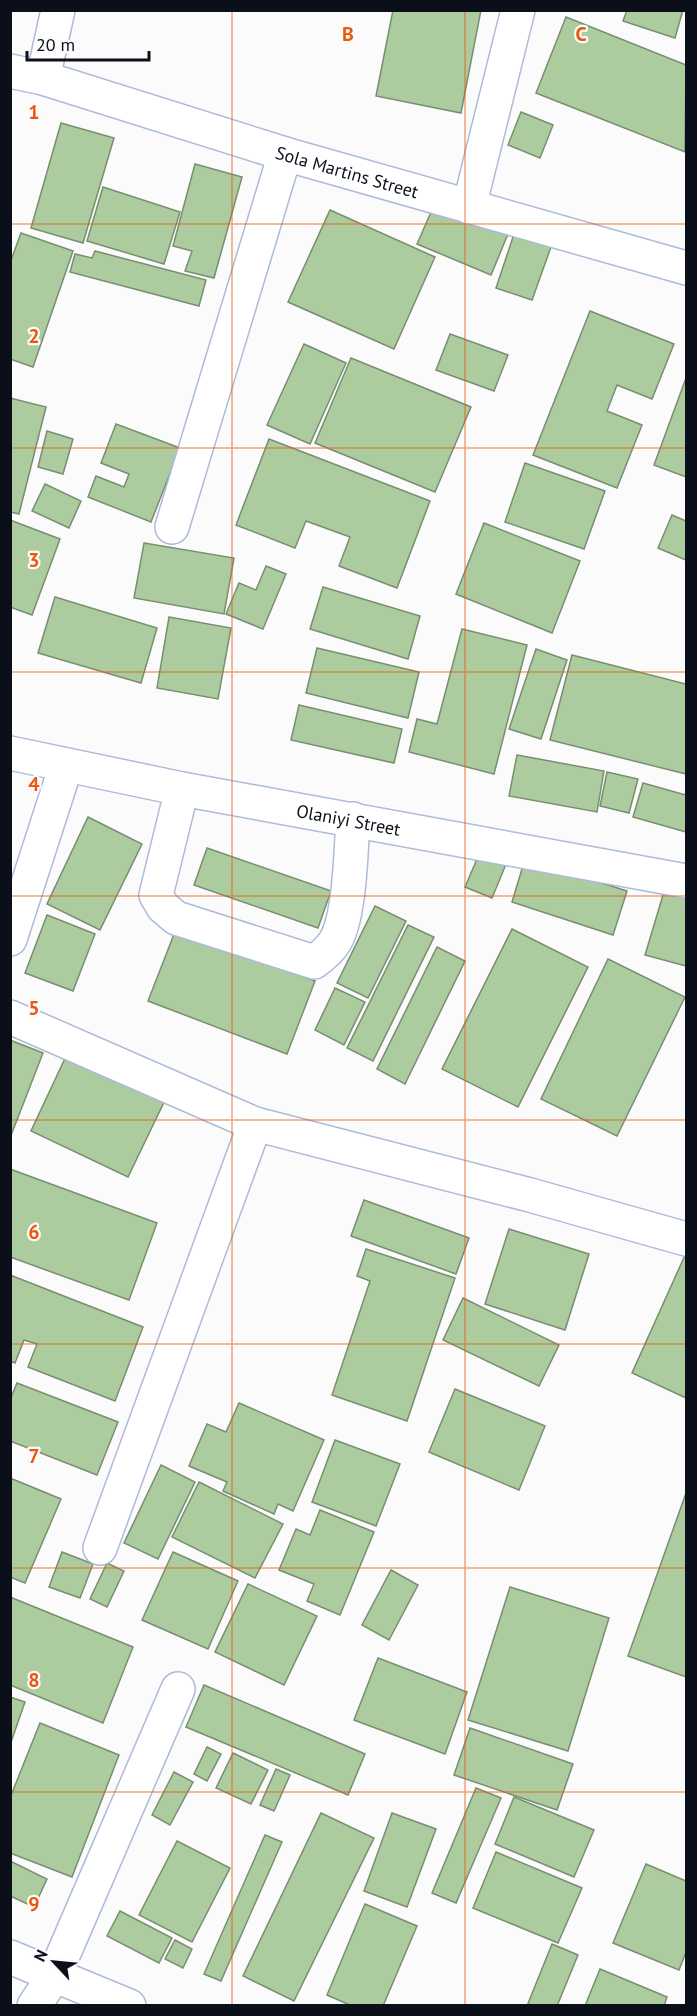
<svg xmlns="http://www.w3.org/2000/svg" width="697" height="2016" viewBox="0 0 697 2016" font-family="'PT Sans',sans-serif">
<rect width="100%" height="100%" fill="#fbfbfb"/>
<!-- building -->
<g fill="#accc9f" stroke="#798e71" stroke-width="1.5">
<path d="M393,10h88l-20,103 -85,-17z"/>
<path d="M627,10h56l-8,28 -52,-17z"/>
<path d="M566,17l120,48 -1,87 -149,-59z"/>
<path d="M521,112l32,13 -13,33 -32,-13z"/>
<path d="M61,123l53,15 -31,105 -52,-15z"/>
<path d="M195,164l47,13 -28,101 -29,-7 7,-20 -19,-5z"/>
<path d="M103,187l77,25 -16,52 -77,-23z"/>
<path d="M435,203l73,31 -17,41 -74,-31z"/>
<path d="M330,210l105,47 -41,92 -106,-47z"/>
<path d="M21,233l52,18 -40,116 -23,-8v-96z"/>
<path d="M514,234l37,13 -19,53 -36,-12z"/>
<path d="M95,251l111,29 -7,26 -129,-34 5,-18 17,4z"/>
<path d="M590,311l84,33 -22,55 -35,-14 -10,26 35,14 -25,63 -84,-33z"/>
<path d="M450,334l58,21 -14,36 -58,-21z"/>
<path d="M304,344l42,19 -36,81 -43,-19z"/>
<path d="M351,358l120,49 -36,85 -120,-49z"/>
<path d="M686,378v99l-32,-12z"/>
<path d="M10,398l36,9 -27,107 -9,-2z"/>
<path d="M116,424l64,24 -29,74 -63,-25 8,-21 28,11 5,-13 -28,-11z"/>
<path d="M47,431l26,8 -10,35 -25,-7z"/>
<path d="M269,439l161,62 -33,87 -58,-22 11,-29 -44,-16 -11,27 -59,-23z"/>
<path d="M525,463l80,28 -21,58 -79,-27z"/>
<path d="M45,484l36,17 -12,27 -37,-17z"/>
<path d="M672,515l14,6v39l-28,-12z"/>
<path d="M10,520l50,19 -28,76 -22,-8z"/>
<path d="M484,523l96,38 -28,72 -96,-39z"/>
<path d="M144,543l90,15 -10,56 -90,-16z"/>
<path d="M266,566l20,8 -23,55 -37,-15 13,-31 17,7z"/>
<path d="M323,587l97,29 -12,43 -98,-30z"/>
<path d="M55,597l102,31 -16,55 -103,-30z"/>
<path d="M169,617l62,11 -13,71 -61,-11z"/>
<path d="M462,629l65,16 -33,129 -85,-22 8,-33 20,5z"/>
<path d="M317,648l102,24 -11,46 -102,-25z"/>
<path d="M536,649l31,11 -26,79 -32,-10z"/>
<path d="M572,655l114,29v90l-136,-34z"/>
<path d="M299,705l103,24 -8,34 -103,-23z"/>
<path d="M517,755l87,16 -7,41 -88,-16z"/>
<path d="M607,772l31,7 -9,34 -29,-7z"/>
<path d="M643,783l43,12v37l-53,-15z"/>
<path d="M88,817l54,27 -42,86 -53,-26z"/>
<path d="M483,845l26,12 -17,41 -27,-11z"/>
<path d="M207,848l124,43 -13,37 -124,-43z"/>
<path d="M525,859l102,32 -14,44 -101,-33z"/>
<path d="M666,885l20,6v75l-41,-11z"/>
<path d="M375,906l31,15 -38,77 -31,-15z"/>
<path d="M47,915l48,19 -22,57 -48,-18z"/>
<path d="M408,925l26,12 -61,124 -26,-13z"/>
<path d="M176,929l139,52 -28,73 -139,-53z"/>
<path d="M512,929l76,38 -70,140 -76,-38z"/>
<path d="M437,947l28,14 -60,123 -28,-15z"/>
<path d="M608,959l77,38 -68,139 -76,-37z"/>
<path d="M335,988l30,14 -21,43 -29,-15z"/>
<path d="M10,1040l33,13 -33,85z"/>
<path d="M68,1052l98,46 -38,79 -97,-46z"/>
<path d="M10,1169l147,54 -28,77 -119,-43z"/>
<path d="M364,1200l105,38 -13,36 -105,-38z"/>
<path d="M509,1229l80,25 -24,76 -80,-26z"/>
<path d="M366,1249l89,29 -48,143 -75,-26 38,-114 -13,-5z"/>
<path d="M686,1253v145l-54,-25z"/>
<path d="M10,1275l133,52 -28,74 -87,-34 9,-23 -13,-4 -9,23 -5,-2z"/>
<path d="M463,1298l96,47 -20,41 -96,-46z"/>
<path d="M17,1383l101,39 -21,53 -87,-34v-41z"/>
<path d="M455,1389l90,37 -26,64 -90,-38z"/>
<path d="M239,1403l85,37 -31,71 -15,-7 -4,10 -51,-23 4,-9 -38,-16 18,-42 19,8z"/>
<path d="M335,1440l65,24 -24,62 -64,-24z"/>
<path d="M161,1465l34,17 -37,77 -34,-16z"/>
<path d="M10,1478l51,21 -36,84 -15,-6z"/>
<path d="M199,1482l84,42 -28,54 -83,-41z"/>
<path d="M686,1493v184l-58,-21z"/>
<path d="M320,1510l54,22 -34,83 -33,-14 7,-17 -35,-14 17,-41 14,6z"/>
<path d="M62,1552l31,12 -13,34 -31,-11z"/>
<path d="M173,1552l65,29 -30,68 -66,-29z"/>
<path d="M107,1563l17,8 -17,36 -17,-8z"/>
<path d="M391,1570l27,15 -29,55 -27,-15z"/>
<path d="M248,1584l69,32 -33,69 -69,-33z"/>
<path d="M510,1587l99,31 -41,133 -100,-31z"/>
<path d="M10,1597l123,50 -30,76 -93,-38z"/>
<path d="M378,1658l89,34 -22,62 -91,-34z"/>
<path d="M204,1685l161,69 -17,41 -162,-68z"/>
<path d="M10,1697l15,5 -15,43z"/>
<path d="M40,1723l79,32 -47,122 -62,-24v-55z"/>
<path d="M470,1728l103,36 -16,46 -103,-35z"/>
<path d="M207,1747l14,7 -14,27 -13,-7z"/>
<path d="M233,1753l35,17 -17,34 -35,-16z"/>
<path d="M276,1769l14,6 -16,36 -14,-6z"/>
<path d="M174,1772l19,10 -23,43 -18,-10z"/>
<path d="M476,1788l25,10 -45,105 -24,-10z"/>
<path d="M514,1797l80,33 -20,47 -79,-33z"/>
<path d="M321,1813l53,25 -80,163 -51,-25z"/>
<path d="M392,1813l44,16 -29,78 -43,-16z"/>
<path d="M265,1835l17,7 -61,139 -17,-7z"/>
<path d="M177,1841l53,27 -38,74 -53,-27z"/>
<path d="M496,1852l86,36 -24,55 -85,-35z"/>
<path d="M10,1861l37,18 -13,28 -24,-11z"/>
<path d="M646,1864l40,17v71l-7,18 -66,-27z"/>
<path d="M365,1904l52,22 -34,80h-31l-25,-11z"/>
<path d="M120,1911l52,27 -13,25 -52,-27z"/>
<path d="M175,1940l17,9 -9,19 -18,-9z"/>
<path d="M552,1944l26,11 -21,51h-30z"/>
<path d="M600,1969l67,28 -3,9h-79z"/>
</g>
<g fill="none" stroke-linecap="round" stroke-linejoin="round">
<defs>
<g id="minor">
<path id="s1" d="M10,71l33,7 242,76 401,114"/>
<path d="M43,78l15,-68"/>
<path d="M469,207l49,-197"/>
<path d="M172,527l113,-373"/>
<path id="s2" d="M10,753l172,36 504,92"/>
<path d="M182,789l-26,106 7,12 13,11 138,44c7,-5 15,-11 20,-19 16,-23 17,-94 19,-124"/>
<path d="M10,939l56,-173"/>
<path d="M10,1017l245,107 275,71 156,44"/>
<path d="M100,1548l155,-424"/>
<path d="M10,1957l119,49"/>
<path d="M34,2006l20,-30 124,-287"/>
</g>
</defs>
<!-- minor casing -->
<use href="#minor" stroke="#acbbdb" stroke-width="36"/>
<!-- minor -->
<use href="#minor" stroke="#fff" stroke-width="33"/>
</g>
<!-- grid -->
<path fill="none" stroke="#e8590c" stroke-width="1.5" stroke-opacity="0.55" d="M232,10v1996M465,10v1996M10,224h676M10,448h676M10,672h676M10,896h676M10,1120h676M10,1344h676M10,1568h676M10,1792h676"/>
<g text-anchor="middle" dominant-baseline="central" stroke-width="4.5" stroke-linejoin="round" paint-order="stroke">
<!-- street labels -->
<g font-size="18" fill="#0a0f1a" stroke="#fbfbfb">
<text stroke="none"><textPath href="#s1" startOffset="352">Sola Martins Street</textPath></text>
<text stroke="none"><textPath href="#s2" startOffset="345">Olaniyi Street</textPath></text>
</g>
</g>
<g font-size="20" text-anchor="middle" font-weight="bold" fill="#e8590c" stroke="#fbfbfb" stroke-width="4.5" stroke-linejoin="round" paint-order="stroke">
<text x="348" y="41">B</text>
<text x="581" y="41">C</text>
<text x="34" y="119">1</text>
<text x="34" y="343">2</text>
<text x="34" y="567">3</text>
<text x="34" y="791">4</text>
<text x="34" y="1015">5</text>
<text x="34" y="1239">6</text>
<text x="34" y="1463">7</text>
<text x="34" y="1687">8</text>
<text x="34" y="1911">9</text>
</g>
<!-- border -->
<rect width="697" height="2016" fill="none" stroke="#0a0f1a" stroke-width="24"/>
<!-- north arrow -->
<g transform="translate(54 1962) rotate(296)" stroke="#fbfbfb" stroke-width="4.5" paint-order="stroke">
<path d="M0-4.5L10 22L0 15L-10 22Z" fill="#0a0f1a"/>
<text y="-9" font-size="16" font-weight="bold" text-anchor="middle" fill="#0a0f1a">N</text>
</g>
<!-- scale -->
<path d="M27 51v9h122v-9" fill="none" stroke="#0a0f1a" stroke-width="3"/>
<text x="36" y="51" font-size="18" fill="#0a0f1a" stroke="#fbfbfb" stroke-width="4.5" paint-order="stroke">20 m</text>
</svg>
